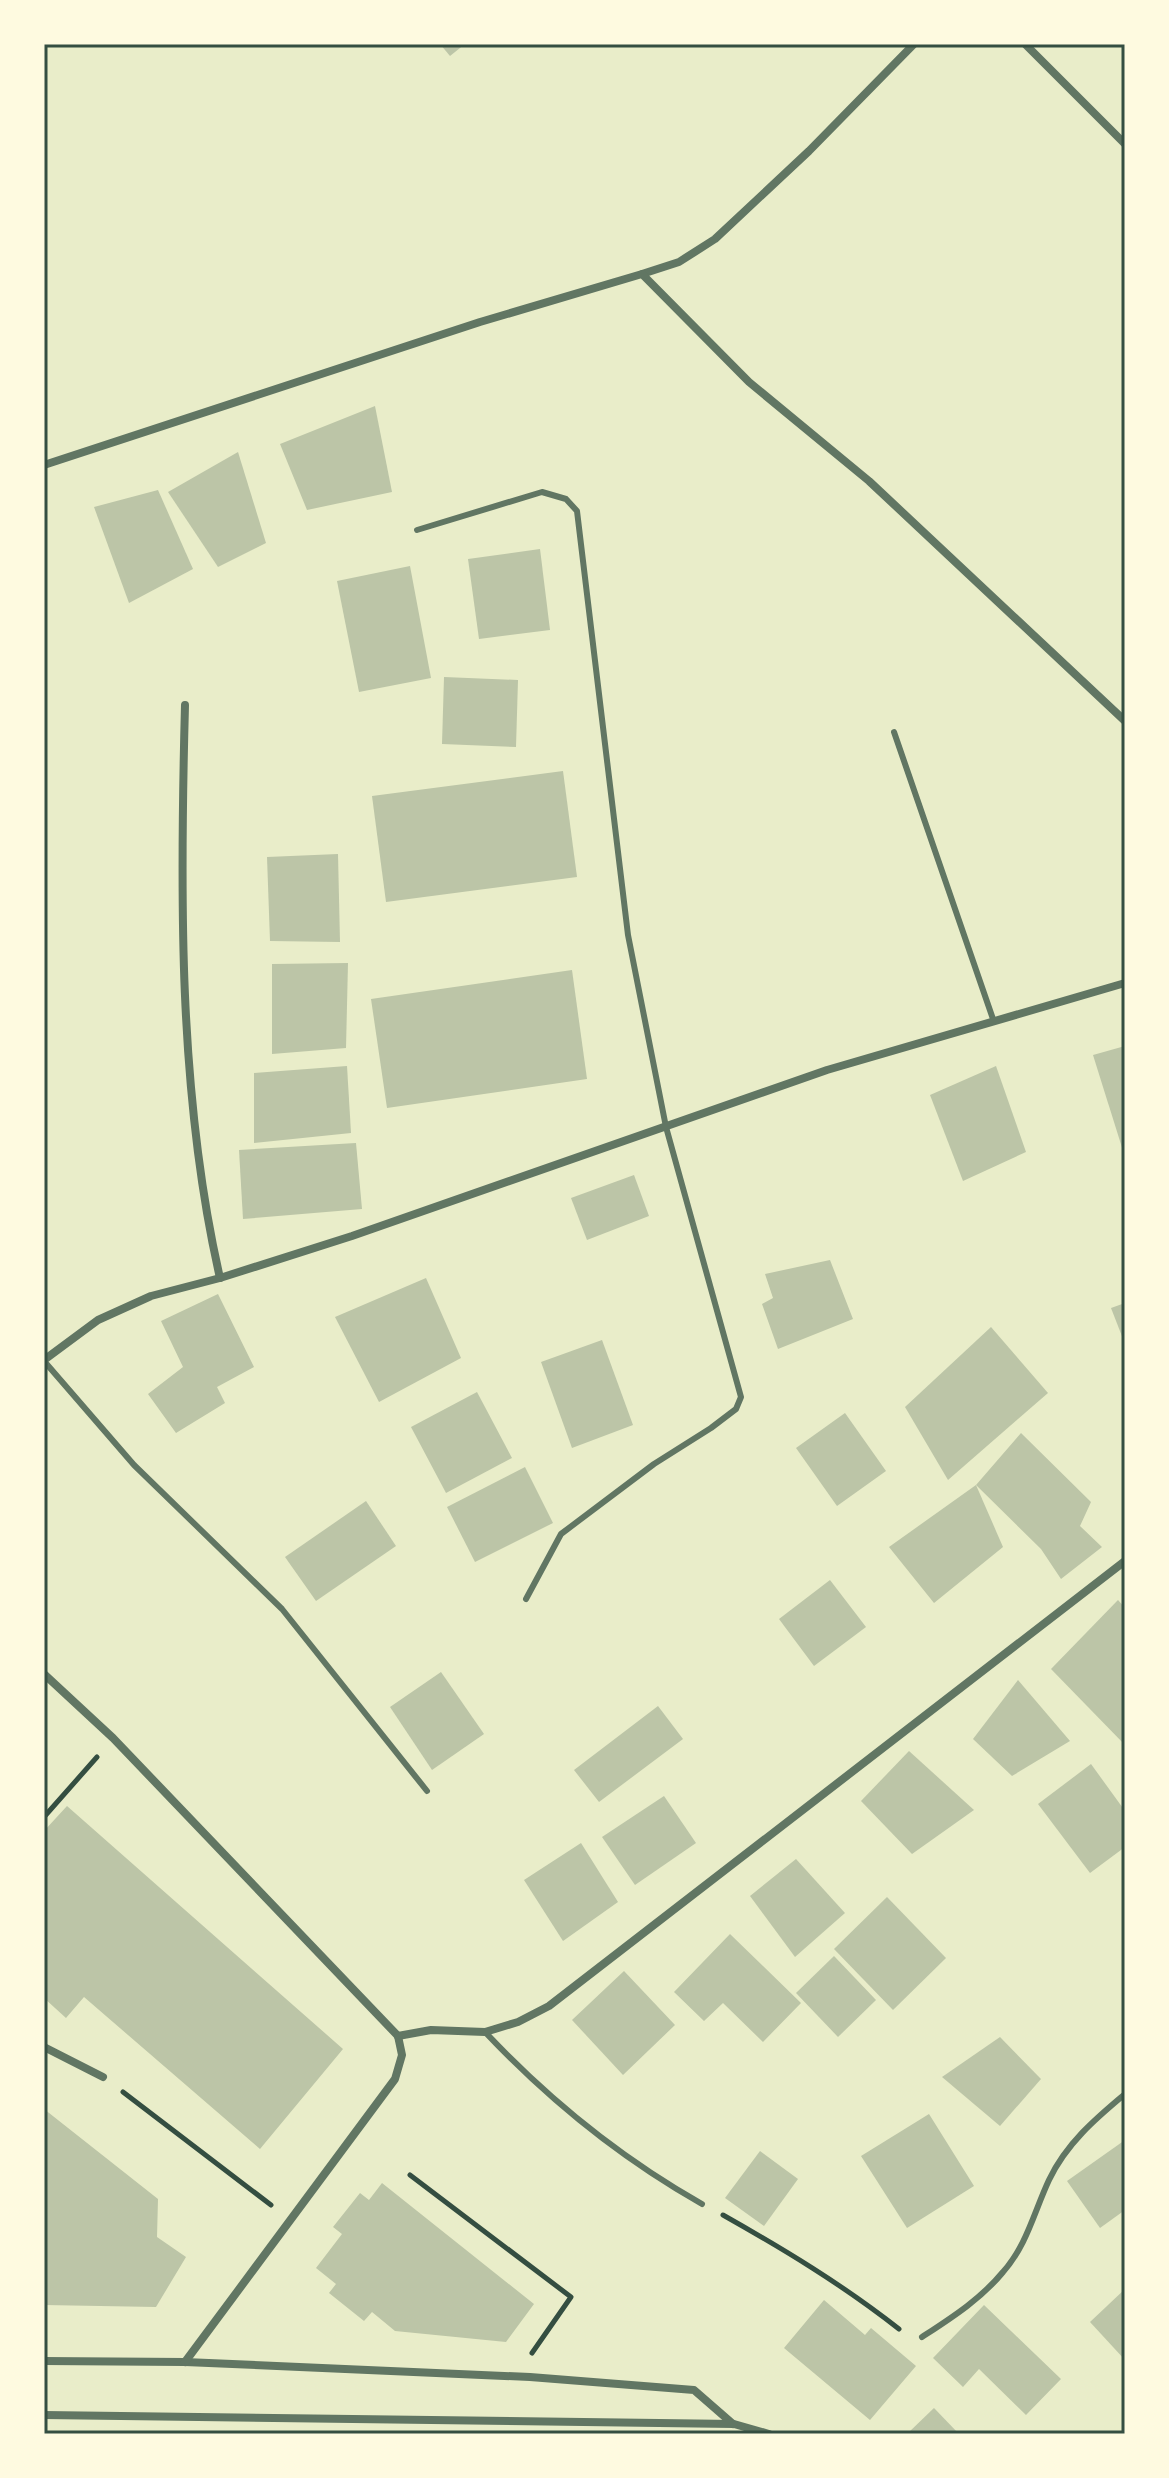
<svg xmlns="http://www.w3.org/2000/svg" width="1169" height="2478" viewBox="0 0 1169 2478" font-family="'Golos Text',sans-serif">
<rect width="100%" height="100%" fill="#e9edc9"/>
<!-- building -->
<g fill="#bcc5a7">
<path d="M440,44h25l-15,12z"/>
<path d="M375,406l17,86 -85,18 -27,-66z"/>
<path d="M238,452l28,91 -48,24 -50,-75z"/>
<path d="M158,490l35,79 -64,34 -35,-96z"/>
<path d="M540,549l10,81 -71,9 -11,-80z"/>
<path d="M410,566l21,112 -72,14 -22,-111z"/>
<path d="M444,677l74,3 -2,67 -74,-3z"/>
<path d="M563,771l14,106 -191,25 -14,-106z"/>
<path d="M338,854l2,88 -70,-1 -3,-84z"/>
<path d="M348,963l-2,85 -74,6v-90z"/>
<path d="M572,970l15,109 -200,29 -16,-109z"/>
<path d="M1125,1046v108h-1l-31,-99z"/>
<path d="M347,1066l4,67 -97,10v-70z"/>
<path d="M996,1066l30,86 -63,29 -33,-86z"/>
<path d="M356,1143l6,66 -119,10 -4,-69z"/>
<path d="M634,1175l15,41 -62,24 -16,-42z"/>
<path d="M830,1260l23,59 -75,30 -16,-45 11,-6 -8,-24z"/>
<path d="M426,1278l35,80 -82,44 -44,-85z"/>
<path d="M218,1294l36,73 -37,20 8,16 -49,30 -28,-39 35,-27 -22,-46z"/>
<path d="M1125,1303v41l-14,-36z"/>
<path d="M991,1327l57,66 -100,87 -43,-73z"/>
<path d="M602,1340l31,85 -61,23 -31,-86z"/>
<path d="M477,1392l35,66 -66,35 -35,-66z"/>
<path d="M845,1413l41,58 -49,35 -41,-58z"/>
<path d="M1021,1433l70,69 -11,24 22,21 -41,32 -20,-30 -65,-64z"/>
<path d="M525,1467l28,56 -78,39 -28,-55z"/>
<path d="M976,1485l27,62 -69,56 -45,-56z"/>
<path d="M366,1501l30,45 -80,55 -31,-44z"/>
<path d="M830,1580l36,47 -52,39 -35,-47z"/>
<path d="M1118,1600l7,8v137l-74,-76z"/>
<path d="M441,1672l43,62 -52,36 -42,-63z"/>
<path d="M1018,1680l52,61 -58,35 -39,-37z"/>
<path d="M658,1706l25,33 -84,63 -25,-32z"/>
<path d="M909,1751l65,59 -62,44 -51,-53z"/>
<path d="M1091,1764l34,47v36l-35,26 -52,-69z"/>
<path d="M664,1796l32,47 -61,42 -33,-48z"/>
<path d="M67,1806l276,243 -83,100 -176,-152 -18,21 -22,-20v-167z"/>
<path d="M581,1843l37,59 -55,39 -39,-61z"/>
<path d="M796,1859l49,54 -50,44 -45,-61z"/>
<path d="M887,1897l59,61 -53,52 -59,-61z"/>
<path d="M730,1934l71,69 -38,39 -40,-39 -19,18 -30,-29z"/>
<path d="M834,1956l42,44 -38,37 -42,-44z"/>
<path d="M624,1971l51,54 -52,50 -51,-55z"/>
<path d="M1000,2037l41,42 -41,47 -58,-49z"/>
<path d="M44,2109l114,90 -1,38 29,20 -30,50 -112,-2z"/>
<path d="M929,2114l45,72 -67,42 -46,-72z"/>
<path d="M1125,2140v70l-25,18 -33,-47z"/>
<path d="M760,2151l38,28 -34,47 -39,-28z"/>
<path d="M382,2183l152,121 -28,38 -111,-11 -23,-19 -8,9 -35,-28 7,-9 -20,-16 26,-34 -9,-7 27,-34 9,7z"/>
<path d="M1125,2289v71l-35,-38z"/>
<path d="M824,2300l41,35 6,-7 45,38 -46,54 -86,-72z"/>
<path d="M984,2305l77,74 -35,36 -47,-46 -16,18 -30,-29z"/>
<path d="M934,2408l25,26h-52z"/>
</g>
<g fill="none" stroke-linecap="round" stroke-linejoin="round">
<!-- path -->
<g stroke="#344e41" stroke-width="5">
<path d="M44,1817l53,-60"/>
<path d="M123,2092l148,113"/>
<path d="M410,2175l161,122 -39,56"/>
<path d="M723,2215c62,35 120,70 176,114"/>
</g>
<!-- service -->
<g stroke="#617663" stroke-width="6">
<path d="M417,530l125,-38 24,7 11,12 51,424 38,192 75,270 -5,12 -25,19 -57,36 -93,70 -35,65"/>
<path d="M894,732l99,287"/>
<path d="M44,1361l90,104 148,144 145,182"/>
<path d="M485,2032c65,69 134,125 217,172"/>
<path d="M922,2337c29,-19 59,-38 81,-65 24,-27 31,-60 46,-92 17,-36 46,-61 76,-86"/>
</g>
<!-- minor -->
<g stroke="#617663" stroke-width="8">
<path d="M1025,44l100,100"/>
<path d="M642,274l37,-12 36,-23 94,-88 105,-107"/>
<path d="M44,465l436,-143 162,-48 107,108 120,99 256,240"/>
<path d="M185,705c-5,187 -7,390 35,573"/>
<path d="M44,1360l54,-40 53,-24 69,-18 132,-42 475,-166 298,-87"/>
<path d="M44,1674l69,64 285,298"/>
<path d="M398,2036l33,-6 54,2 33,-10 31,-16 576,-445"/>
<path d="M44,2047l59,30"/>
<path d="M44,2361l141,1 345,15 164,13 39,34"/>
<path d="M185,2362l210,-283 7,-24 -4,-19"/>
<path d="M44,2415l690,9 35,10"/>
</g>
</g>
<!-- border -->
<rect width="1169" height="2478" fill="none" stroke="#fefae0" stroke-width="92"/>
<rect x="46" y="46" width="1077" height="2386" fill="none" stroke="#344e41" stroke-width="3"/>
</svg>
